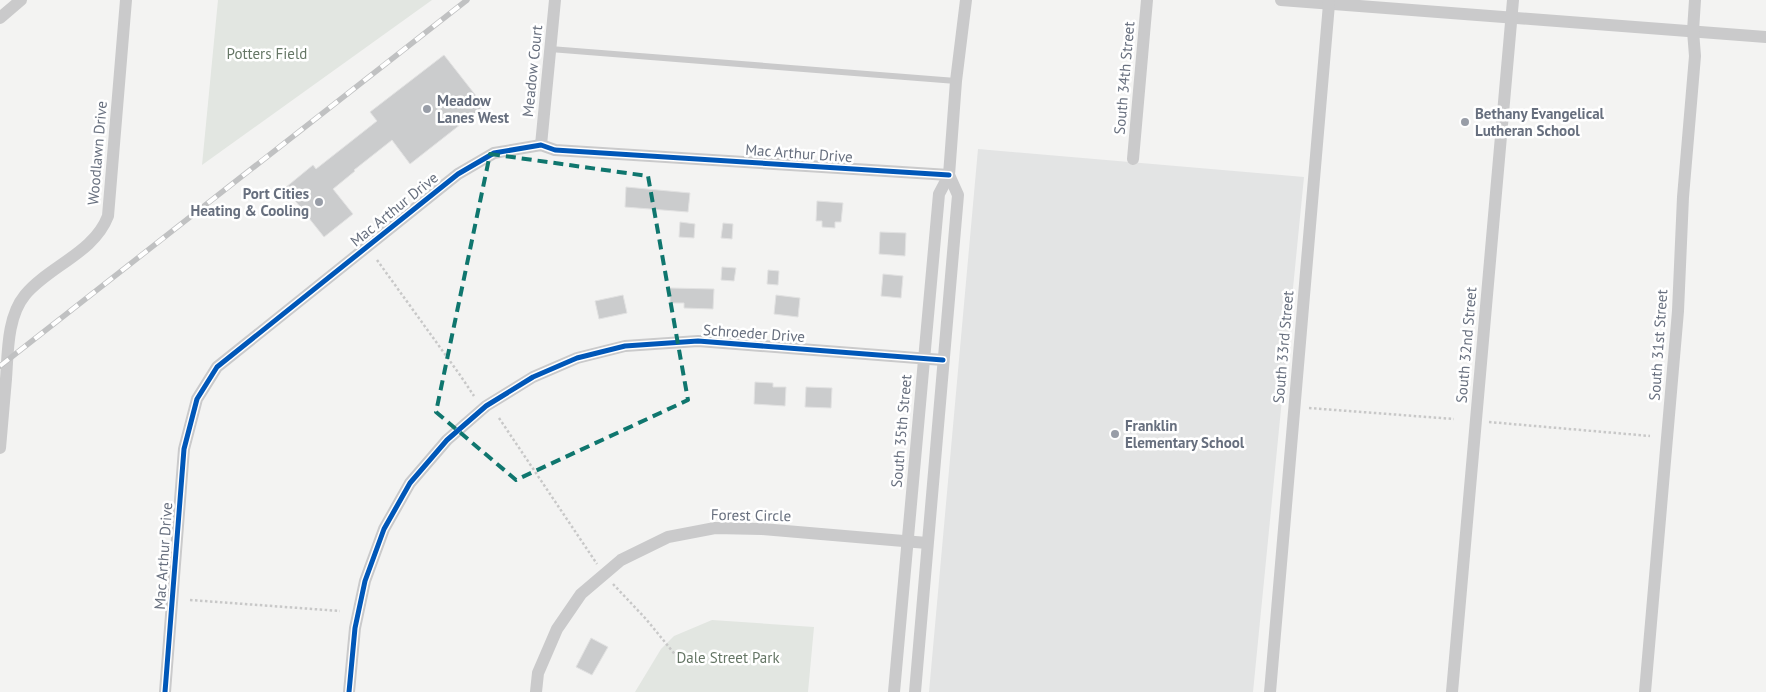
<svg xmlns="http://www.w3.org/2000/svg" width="1766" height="692" viewBox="0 0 1766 692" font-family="'PT Sans',sans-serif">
<rect width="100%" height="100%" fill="#f3f3f2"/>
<!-- built -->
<path fill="#e3e4e4" d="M978,149l326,28 -51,515h-324z"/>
<!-- green -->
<g fill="#e2e6e1">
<path d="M218,0h214l-230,165z"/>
<path d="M712,620l102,7 -6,65h-173l26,-43 13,-13z"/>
</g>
<!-- building -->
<g fill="#cbcccd" stroke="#e2e2e2">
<path d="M444,55l40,51 -74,58 -18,-24 -38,30 1,1 -22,18 20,25 -29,23 -39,-49 28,-23 3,4 61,-48 -7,-9z"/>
<path d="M626,187l64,6 -2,19 -63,-5z"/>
<path d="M817,201l26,2 -2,19h-6v6l-13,-1v-6h-6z"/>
<path d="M680,222l15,2 -1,14 -15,-1z"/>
<path d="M723,223l10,1 -1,15 -11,-1z"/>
<path d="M880,232l26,1 -1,23 -26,-2z"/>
<path d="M722,267l14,1 -2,13 -13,-1z"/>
<path d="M768,270l11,1 -1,14 -11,-1z"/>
<path d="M883,274l20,2 -2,22 -20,-2z"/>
<path d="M670,288l44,1 -1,20 -29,-1v-5h-14z"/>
<path d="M623,295l4,18 -28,6 -4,-18z"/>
<path d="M776,295l24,3 -2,19 -24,-3z"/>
<path d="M755,382l18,1v4h13l-1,19 -31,-2z"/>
<path d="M806,387l26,1 -1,20 -26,-1z"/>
<path d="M591,638l17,9 -16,28 -16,-8z"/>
</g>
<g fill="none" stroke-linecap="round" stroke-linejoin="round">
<!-- path -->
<g stroke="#c8c8c8" stroke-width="2.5" stroke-dasharray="2.5 2.5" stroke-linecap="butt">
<path d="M377,260l83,115 14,21"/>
<path d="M1309,408l145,11"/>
<path d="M499,418l98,146"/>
<path d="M1489,422l161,14"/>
<path d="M613,584l33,35 36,44"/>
<path d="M190,600l150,11"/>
</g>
<!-- lane -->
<path stroke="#cacacb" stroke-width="6" d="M550,49l406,32"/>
<!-- street -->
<g stroke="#cacacb" stroke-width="12">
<path d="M1281,0l485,37"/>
<path d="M0,18l21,-18"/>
<path d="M541,145l14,-145"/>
<path d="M1133,159l14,-159"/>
<path d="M0,448c2,-23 4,-46 6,-69 2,-27 1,-62 19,-84 24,-29 69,-42 83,-79l18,-216"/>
<path d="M165,692l19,-243 13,-50 20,-32 241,-193 36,-21 47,-8 14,5 394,25"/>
<path d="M349,692l6,-64 10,-47 19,-52 26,-46 37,-43 39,-34 47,-29 44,-19 48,-12 73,-5 245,19"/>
<path d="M536,692l2,-19 19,-44 24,-35 40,-34 47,-23 47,-9 47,1 165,14"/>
<path d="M894,692l45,-498 10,-19 7,-94 10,-81"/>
<path d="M915,692l43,-497 -9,-20"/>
<path d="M1270,692l59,-688 -1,-4"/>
<path d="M1452,692l61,-692"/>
<path d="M1645,692l33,-381 5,-114 12,-141 -2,-25 2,-31"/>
</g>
<defs>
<path id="rail" d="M0,366l467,-366"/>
</defs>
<!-- rail casing -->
<use href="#rail" stroke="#c0c1c2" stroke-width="5.5"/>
<!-- rail -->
<use href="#rail" stroke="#fff" stroke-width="4" stroke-dasharray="11" stroke-linecap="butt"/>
<defs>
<g id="cycleway">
<path d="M165,692l19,-243 13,-50 20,-32 241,-193 36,-21 47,-8 14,5 394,25"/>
<path d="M349,692l6,-64 10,-47 19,-52 26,-46 37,-43 39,-34 47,-29 44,-19 48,-12 73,-5 245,19"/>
</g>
</defs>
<!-- cycleway casing -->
<use href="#cycleway" stroke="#fff" stroke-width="8"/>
<!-- cycleway -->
<use href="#cycleway" stroke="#0057b8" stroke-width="5"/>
</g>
<!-- marked area -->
<path fill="none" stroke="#0f766e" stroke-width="4" stroke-dasharray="10 6" stroke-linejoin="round" d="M490,154l158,22 40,224 -172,80 -80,-68z"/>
<!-- markers -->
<g fill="#989da7" stroke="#fff" stroke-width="2">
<circle cx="427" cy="109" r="5"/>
<circle cx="1465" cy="122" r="5"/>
<circle cx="319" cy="202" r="5"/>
<circle cx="1115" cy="434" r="5"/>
</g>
<g text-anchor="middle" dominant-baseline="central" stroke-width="5" stroke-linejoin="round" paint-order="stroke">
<!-- park labels -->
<g font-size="15" fill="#657665" stroke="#fff">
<text x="267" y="53">Potters Field</text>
<text x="728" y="657">Dale Street Park</text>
</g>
<!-- street labels -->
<g font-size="15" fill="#676f7e" stroke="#fff">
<text transform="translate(532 71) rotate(-84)">Meadow Court</text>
<text transform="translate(1124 78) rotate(-85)">South 34th Street</text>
<text transform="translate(97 153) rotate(-85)">Woodlawn Drive</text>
<text transform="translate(799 153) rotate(4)">Mac Arthur Drive</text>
<text transform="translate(394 209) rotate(-39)">Mac Arthur Drive</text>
<text transform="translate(754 333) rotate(4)">Schroeder Drive</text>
<text transform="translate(1466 345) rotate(-85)">South 32nd Street</text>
<text transform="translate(1658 345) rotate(-86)">South 31st Street</text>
<text transform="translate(1283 347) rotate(-85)">South 33rd Street</text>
<text transform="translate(901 431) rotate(-85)">South 35th Street</text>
<text transform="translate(751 515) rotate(1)">Forest Circle</text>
<text transform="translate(163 556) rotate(-86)">Mac Arthur Drive</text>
</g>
<!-- poi labels -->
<g font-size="15" font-weight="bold" fill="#676f7e" stroke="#fff" text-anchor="start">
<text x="437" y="100">Meadow<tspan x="437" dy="17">Lanes West</tspan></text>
<text x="1475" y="113">Bethany Evangelical<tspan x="1475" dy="17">Lutheran School</tspan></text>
<text x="309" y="193" text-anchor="end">Port Cities<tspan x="309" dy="17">Heating &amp; Cooling</tspan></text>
<text x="1125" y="425">Franklin<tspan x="1125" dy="17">Elementary School</tspan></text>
</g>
</g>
</svg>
